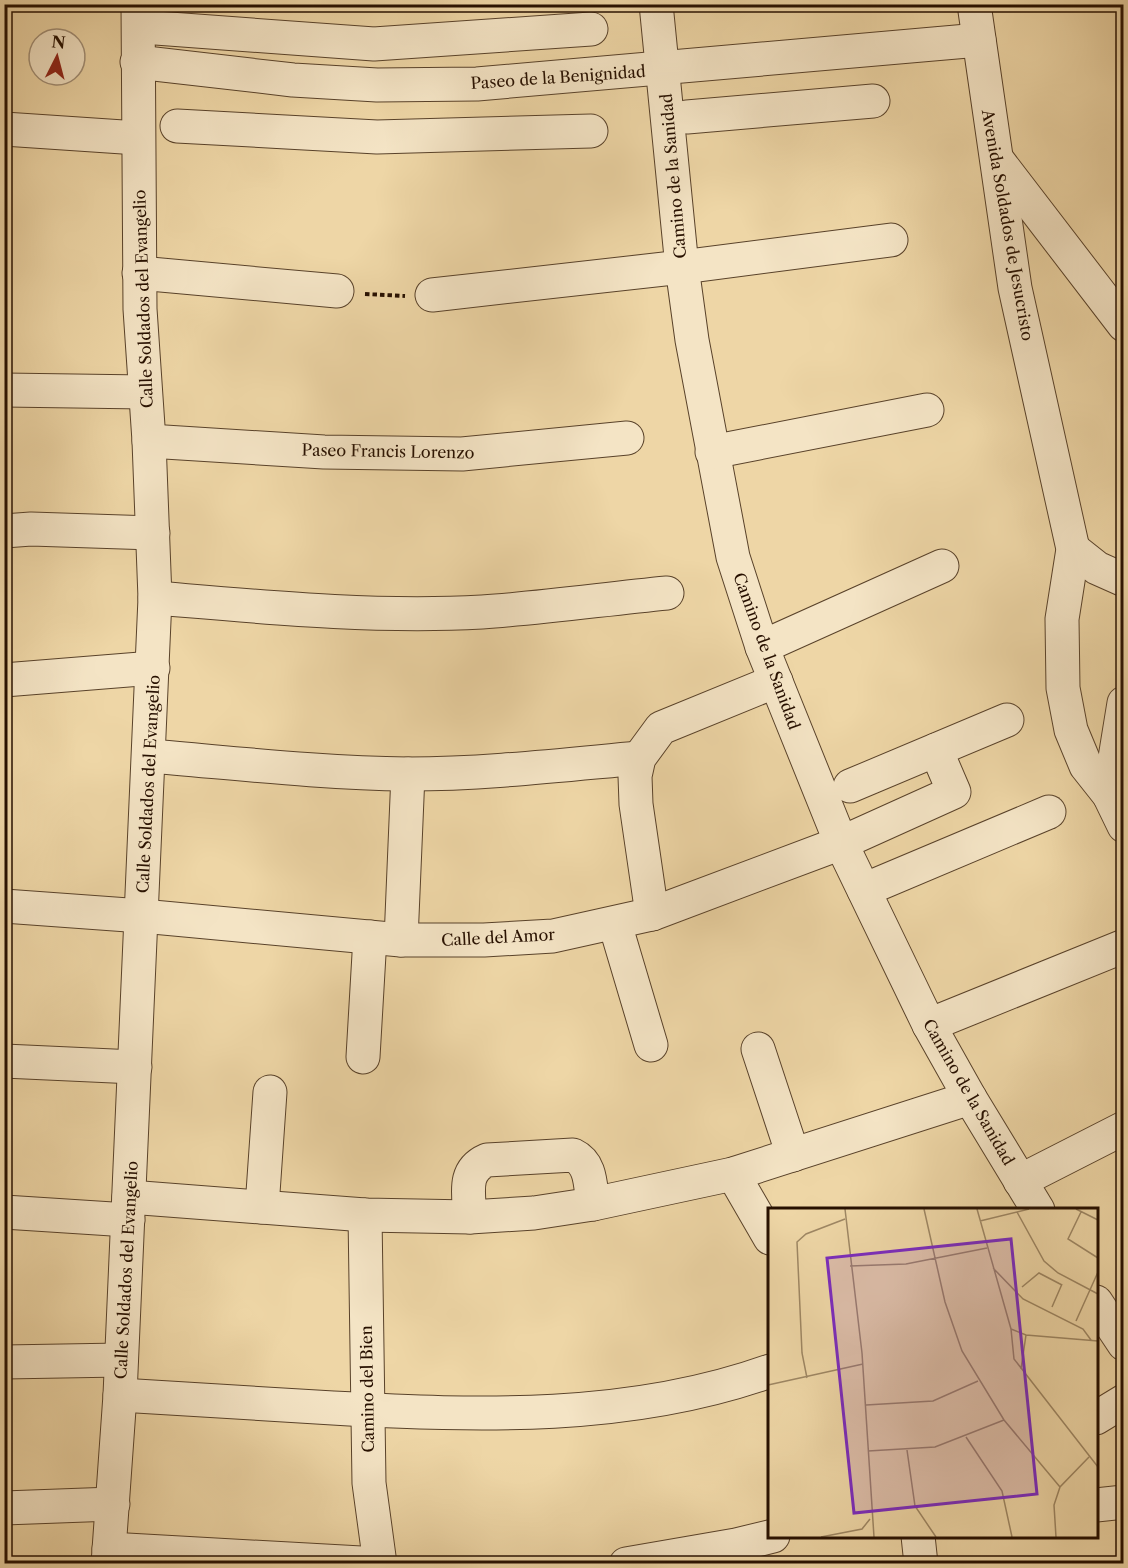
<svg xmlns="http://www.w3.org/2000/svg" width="1128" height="1568" viewBox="0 0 1128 1568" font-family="'Libre Caslon Text',serif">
<rect width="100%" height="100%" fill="#eed6a6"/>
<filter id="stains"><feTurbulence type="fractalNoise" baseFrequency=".00333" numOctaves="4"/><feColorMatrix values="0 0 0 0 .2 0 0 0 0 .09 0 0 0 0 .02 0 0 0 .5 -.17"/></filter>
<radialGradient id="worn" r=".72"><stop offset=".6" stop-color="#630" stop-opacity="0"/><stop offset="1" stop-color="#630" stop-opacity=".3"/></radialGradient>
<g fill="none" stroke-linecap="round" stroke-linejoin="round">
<defs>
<g id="minor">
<path d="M656,4l26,263 10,73 41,217 29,90 79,196 88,182 41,73 68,112"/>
<path d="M974,4l41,284 58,261 -11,70 1,69 8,42 15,36 23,29 15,31"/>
<path d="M156,28l218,16 217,-15"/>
<path d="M137,62l156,18 84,5 100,-1 502,-44"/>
<path d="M687,117l186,-16"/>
<path d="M177,126l200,11 214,-6"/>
<path d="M4,129l134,9"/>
<path d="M999,162l125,163"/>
<path d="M139,273l198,18"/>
<path d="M432,295l250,-28 209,-27"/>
<path d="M4,390l141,2"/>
<path d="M149,441l175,11 138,2 165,-16"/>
<path d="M712,452l215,-42"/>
<path d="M4,531l27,-2 122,4"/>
<path d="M1073,549l24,19 27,12"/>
<path d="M155,598c108,9 218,20 327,14 61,-4 123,-13 185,-19"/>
<path d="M762,647l180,-81"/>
<path d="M4,680l149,-12"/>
<path d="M149,756c86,7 172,17 259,18 76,0 154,-9 231,-16"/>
<path d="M850,786l157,-66"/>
<path d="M1109,795l15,-92"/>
<path d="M864,890l185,-78"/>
<path d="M4,906l138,10 259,24h83l69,-4 99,-22 189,-71 113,-51 -18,-42"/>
<path d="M652,914l-16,-110 -1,-28 4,-18 22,-30 115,-47"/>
<path d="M615,924l36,121"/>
<path d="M401,940l7,-166"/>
<path d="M929,1025l195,-79"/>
<path d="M758,1049l35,106"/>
<path d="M363,1057l7,-120"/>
<path d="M4,1061l131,6"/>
<path d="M733,1174l37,64"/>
<path d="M1020,1181l104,-53"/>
<path d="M129,1197l236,18 105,2 64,-4 59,-9 140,-30 237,-76"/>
<path d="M262,1207l8,-115"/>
<path d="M4,1212l124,8"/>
<path d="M365,1215l4,268 11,81"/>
<path d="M470,1217c-1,-23 -8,-46 17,-57l86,-5c19,9 17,31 20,49"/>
<path d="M1096,1302l28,42"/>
<path d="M4,1362l117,-2"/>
<path d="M120,1395c71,4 142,8 213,13 146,8 297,13 437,-37"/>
<path d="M1096,1418l28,-17"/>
<path d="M1096,1505l28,-3"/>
<path d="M4,1508l109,-4"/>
<path d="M918,1536l3,28"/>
<path d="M109,1549l270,15"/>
<path d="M108,1564l12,-169 35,-797 -6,-157 -9,-132 -2,-305"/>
<path d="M626,1564l110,-19 37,-9"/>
</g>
</defs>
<!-- minor casing -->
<use href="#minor" stroke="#59422a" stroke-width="35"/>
<!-- path -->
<path stroke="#271000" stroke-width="4" stroke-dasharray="4.5 3" stroke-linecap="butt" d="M365,294l40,2"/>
<!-- minor -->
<use href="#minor" stroke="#f4e4c5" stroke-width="33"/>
</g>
<g text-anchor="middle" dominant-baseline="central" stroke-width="4.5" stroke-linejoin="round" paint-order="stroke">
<!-- street labels -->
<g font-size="16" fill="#271000" stroke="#f4e4c5">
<text transform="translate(558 77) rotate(-4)">Paseo de la Benignidad</text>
<text transform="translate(673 176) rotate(-95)">Camino de la Sanidad</text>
<text transform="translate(1008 225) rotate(80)">Avenida Soldados de Jesucristo</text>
<text transform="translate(143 299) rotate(-92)">Calle Soldados del Evangelio</text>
<text transform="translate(388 451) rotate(1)">Paseo Francis Lorenzo</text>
<text transform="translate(767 651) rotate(70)">Camino de la Sanidad</text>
<text transform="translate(148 784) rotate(-87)">Calle Soldados del Evangelio</text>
<text transform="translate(498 937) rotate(-3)">Calle del Amor</text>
<text transform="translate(969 1092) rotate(60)">Camino de la Sanidad</text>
<text transform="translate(126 1270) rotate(-87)">Calle Soldados del Evangelio</text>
<text transform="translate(367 1389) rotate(-91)">Camino del Bien</text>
</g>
</g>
<!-- overview -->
<g transform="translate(768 1208)">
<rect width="330" height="330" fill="#eed6a6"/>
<path fill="none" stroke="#9e8764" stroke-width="1.5" d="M77,1l17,144 12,184M156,1l21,93 17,49 42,69 56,67M209,1l34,120 3,30 84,108M308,1l22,11M249,4l27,49 14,12 40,21M313,4l-13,27 30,19M212,13l49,-12M82,58l56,-2 81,-16M225,60l30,31 60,30 8,11M254,79l17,-14 23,12M284,99l10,-23M308,113l22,-49M243,121l15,6 72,6M253,161l5,-34M39,170l-5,-25 -5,-111 9,-8 39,-15M0,177l95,-21M98,197l67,-4 45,-20M198,229l36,54 10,46M139,242l8,56 21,31M100,243l67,-4 69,-27M53,329l41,-8 8,-10M288,329l-2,-32 6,-18 29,-30"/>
<path fill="#7b2cbf" fill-opacity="0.15" stroke="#7b2cbf" stroke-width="3" d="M243,31l26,255 -183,19 -27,-255z"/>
<rect width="330" height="330" fill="none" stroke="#271000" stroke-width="3"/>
</g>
<!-- margin -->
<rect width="1128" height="1568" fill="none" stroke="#eed6a6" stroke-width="24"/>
<rect x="6" y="6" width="1116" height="1556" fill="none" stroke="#271000" stroke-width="3"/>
<rect x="12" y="12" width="1104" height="1544" fill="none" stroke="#271000" stroke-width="1.5"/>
<!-- north arrow -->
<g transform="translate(57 57) rotate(6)"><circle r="28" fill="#f4e4c5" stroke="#a28f76" stroke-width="1.5"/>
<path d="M0-4.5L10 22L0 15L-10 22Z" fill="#8f2418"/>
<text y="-9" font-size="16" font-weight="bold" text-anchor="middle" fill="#271000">N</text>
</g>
<rect width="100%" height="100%" filter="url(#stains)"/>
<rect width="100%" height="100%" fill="url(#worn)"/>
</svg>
